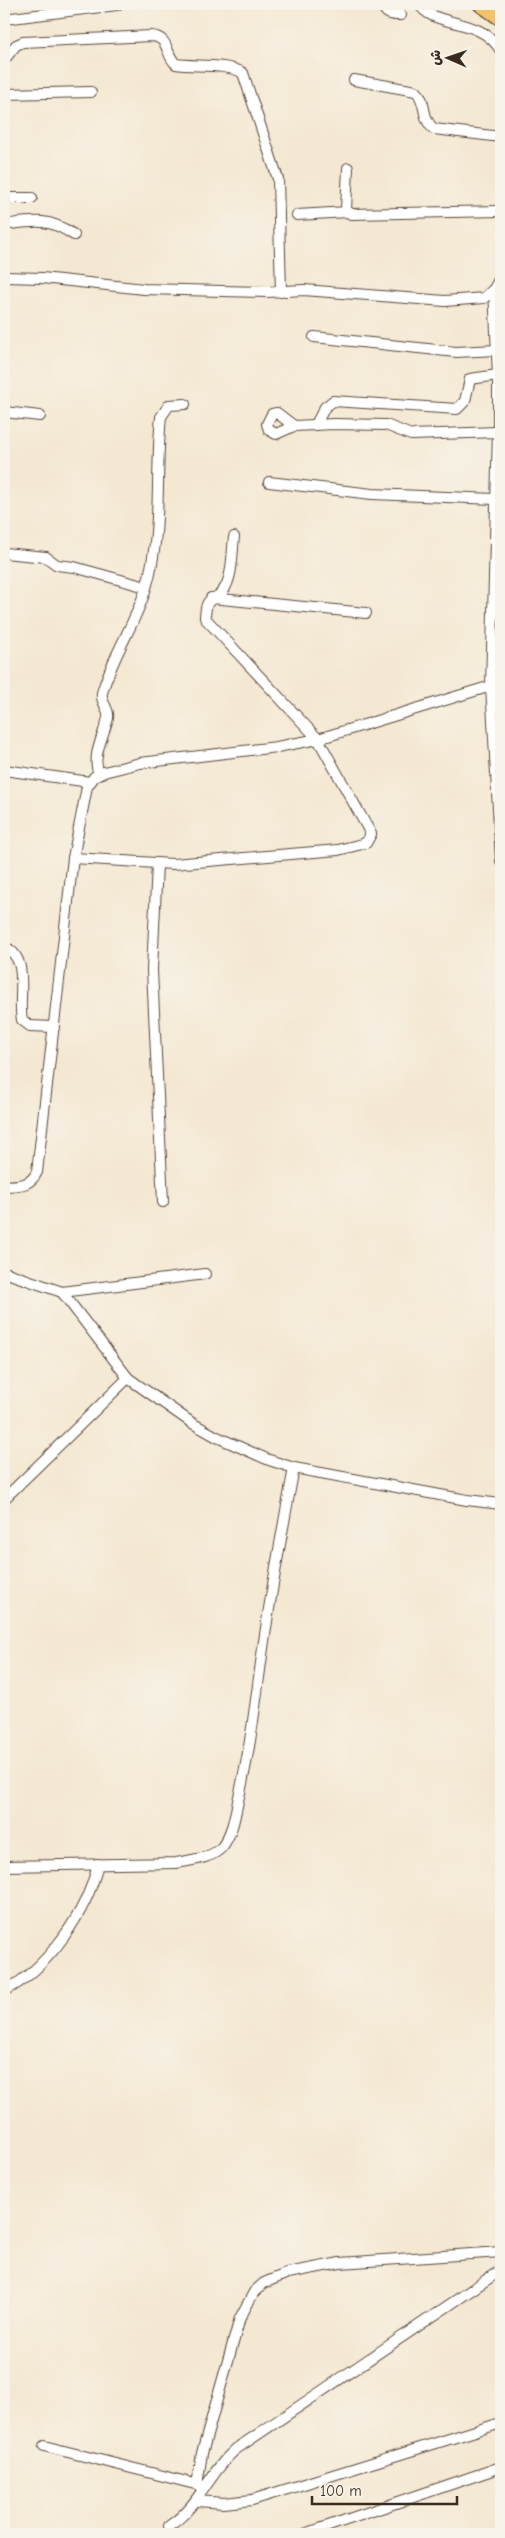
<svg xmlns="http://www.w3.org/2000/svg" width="505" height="2538" viewBox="0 0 505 2538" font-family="'Comic Neue','Playpen Sans Arabic',sans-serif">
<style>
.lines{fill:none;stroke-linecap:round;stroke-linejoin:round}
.minor-casing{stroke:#574639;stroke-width:12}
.primary-casing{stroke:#574639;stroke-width:18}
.minor{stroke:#fff;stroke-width:10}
.primary{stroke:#f3c26a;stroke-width:15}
</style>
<rect width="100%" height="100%" fill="#f7f3e8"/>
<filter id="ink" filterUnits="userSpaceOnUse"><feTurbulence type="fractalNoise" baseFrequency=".02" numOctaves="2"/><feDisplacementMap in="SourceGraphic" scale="10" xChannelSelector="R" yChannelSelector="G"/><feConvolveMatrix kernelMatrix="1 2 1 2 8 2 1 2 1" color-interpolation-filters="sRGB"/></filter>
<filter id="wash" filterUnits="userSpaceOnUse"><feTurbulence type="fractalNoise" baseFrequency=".0096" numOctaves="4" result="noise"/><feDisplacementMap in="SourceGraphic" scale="20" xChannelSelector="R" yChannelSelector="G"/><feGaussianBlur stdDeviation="1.12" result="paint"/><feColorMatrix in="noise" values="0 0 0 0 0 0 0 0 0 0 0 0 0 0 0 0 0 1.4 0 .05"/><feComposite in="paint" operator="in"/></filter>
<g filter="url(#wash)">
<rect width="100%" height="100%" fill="#f4e8d2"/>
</g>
<g filter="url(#ink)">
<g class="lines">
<g class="minor-casing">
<g id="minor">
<path d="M383 4C384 15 392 15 401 15"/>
<path d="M419 4C434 29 480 15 501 51"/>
<path d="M4 19 117 5"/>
<path d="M4 60 16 45 23 42 151 36C170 37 165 55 176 64 193 67 228 63 243 73L278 179 281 292"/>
<path d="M354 80 416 91C427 101 421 119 434 129L501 137"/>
<path d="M4 94 91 92"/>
<path d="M348 168 346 210 351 214 501 211"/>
<path d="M4 198H32"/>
<path d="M297 215 348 212"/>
<path d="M4 225C33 221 48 217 74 235"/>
<path d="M4 277 42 278 144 289 267 292 304 290 445 301 484 298 494 289 499 280 501 263"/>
<path d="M494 289 498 375V432L491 686 501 861"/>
<path d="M314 337 456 352 497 350"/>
<path d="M4 412 40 416"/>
<path d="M316 424 325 407 333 401 457 409 465 401 470 379 498 375"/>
<path d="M294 426 277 413 272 414 267 424 269 430 276 434 294 426 334 424 386 425 411 435 498 432"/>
<path d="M269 482 372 494 495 499"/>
<path d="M4 553 46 557 57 565 74 567 146 587"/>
<path d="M211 598 366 613"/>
<path d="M4 770 90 782"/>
<path d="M99 773C91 757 104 735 108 718 110 708 100 703 102 693 112 656 135 625 146 588 163 532 155 473 161 417L169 405 185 404"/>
<path d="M73 858 173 864 338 850 366 843 371 834 318 739 205 618C206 593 213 604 223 591 233 578 232 552 234 537"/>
<path d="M157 864 152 970 163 1202"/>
<path d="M4 947C31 957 17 998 22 1020L30 1026 54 1027"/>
<path d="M4 1186C17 1185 30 1187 37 1172L73 858 87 787 94 777 104 772 140 763 277 747 318 739 491 686 501 678"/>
<path d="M4 1272 62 1292 205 1274"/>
<path d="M62 1292 128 1378 192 1423 217 1437 269 1460 294 1468 467 1500 501 1504"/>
<path d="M4 1499 128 1378"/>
<path d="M4 1866 176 1863C191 1860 211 1859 222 1847 232 1834 235 1816 238 1801 252 1744 257 1686 266 1628 274 1575 284 1521 294 1468"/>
<path d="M4 1991C48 1969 87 1912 98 1864"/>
<path d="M44 2446 203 2486"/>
<path d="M197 2485 202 2453 240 2318 254 2292 264 2283 288 2273 340 2263 501 2252"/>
<path d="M197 2501 224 2503 252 2500 501 2423"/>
<path d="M169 2526C199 2507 209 2472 236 2449L501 2270"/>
<path d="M305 2534 501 2467"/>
</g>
</g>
<g class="primary-casing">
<path id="primary" d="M481 4 501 18"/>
</g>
<use href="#minor" class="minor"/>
<use href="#primary" class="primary"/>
</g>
</g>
<rect width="505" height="2538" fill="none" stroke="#f7f3e8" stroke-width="20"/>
<g transform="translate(448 58) rotate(272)" stroke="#f7f3e8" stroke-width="4" paint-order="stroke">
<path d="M0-4L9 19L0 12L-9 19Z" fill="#3b2a1e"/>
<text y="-8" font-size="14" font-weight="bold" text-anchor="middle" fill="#3b2a1e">ش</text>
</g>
<path d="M312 2496v8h145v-8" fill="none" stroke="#3b2a1e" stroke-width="2.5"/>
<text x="320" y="2496" font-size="15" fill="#3b2a1e" stroke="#f7f3e8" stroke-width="4" paint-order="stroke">100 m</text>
</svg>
